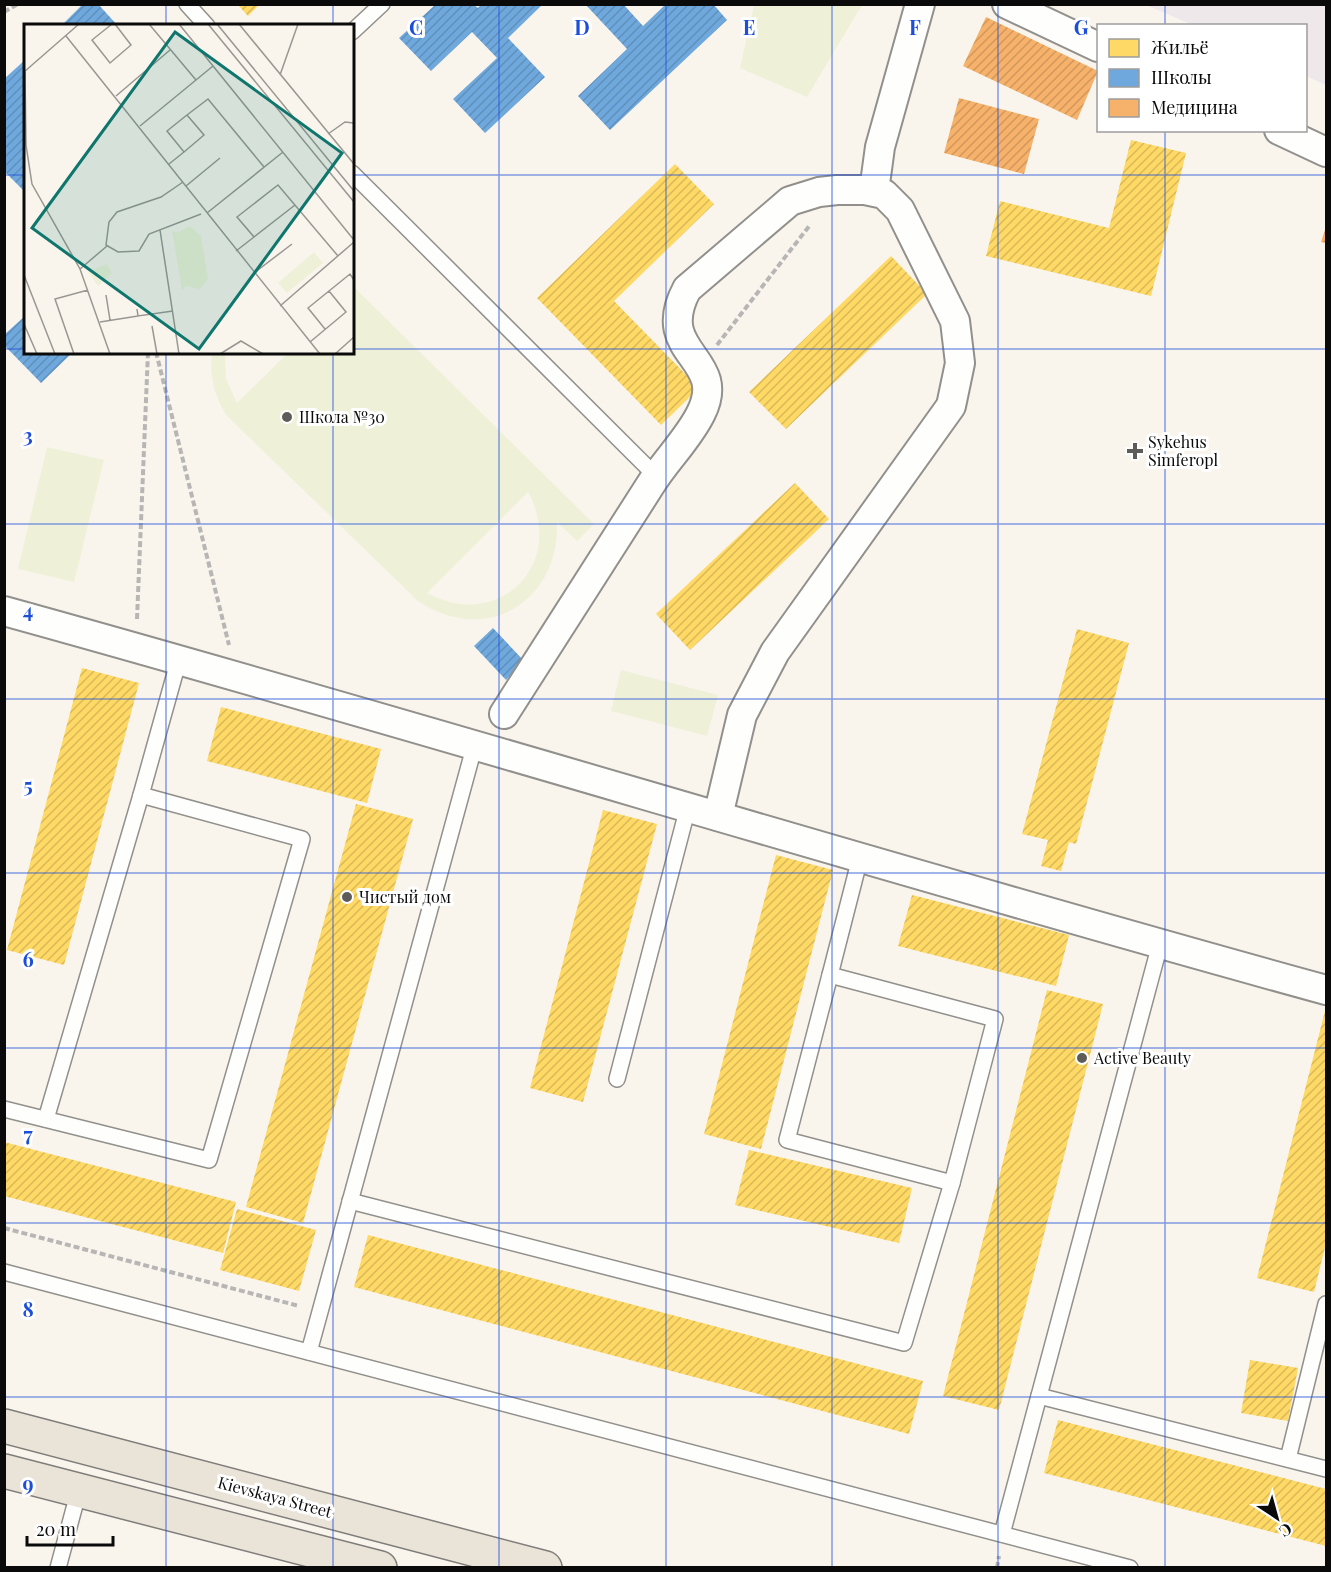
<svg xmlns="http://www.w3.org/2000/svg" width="1331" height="1572" viewBox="0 0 1331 1572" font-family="'Playfair Display',serif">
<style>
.industrial{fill:#efe8eb}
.pitch{fill:#eef1d8;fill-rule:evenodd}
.homes{fill:url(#homes-hatch)}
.schools{fill:url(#schools-hatch)}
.health{fill:url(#health-hatch)}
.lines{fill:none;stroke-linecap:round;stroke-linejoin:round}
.service-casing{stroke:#92908c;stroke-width:18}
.minor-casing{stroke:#92908c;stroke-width:32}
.primary-casing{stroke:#7f7d7a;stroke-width:36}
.path{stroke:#b7b6b5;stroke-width:4;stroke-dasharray:6 3;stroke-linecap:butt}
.service{stroke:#fefefc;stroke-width:15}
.minor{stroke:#fefefc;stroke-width:28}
.primary{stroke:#eae3d8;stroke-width:33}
.grid{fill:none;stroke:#1d4ed8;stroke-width:1.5;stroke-opacity:0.55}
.poi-dot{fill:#5e5c59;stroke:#fff;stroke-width:2}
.labels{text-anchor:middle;stroke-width:6;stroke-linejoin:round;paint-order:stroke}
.poi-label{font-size:16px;fill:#0a0a0a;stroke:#fff;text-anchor:start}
.street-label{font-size:16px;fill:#0a0a0a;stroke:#fff}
.inset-road{fill:none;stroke:#999792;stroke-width:1.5}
.view{fill:#0f766e;fill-opacity:0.15;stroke:#0f766e;stroke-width:3}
.inset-edge{fill:none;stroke:#0a0a0a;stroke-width:3}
.grid-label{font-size:20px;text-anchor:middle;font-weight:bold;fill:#1d4ed8;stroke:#fff;stroke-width:6;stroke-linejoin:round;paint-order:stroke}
</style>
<defs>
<pattern id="homes-hatch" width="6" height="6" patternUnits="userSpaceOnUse" patternTransform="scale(1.5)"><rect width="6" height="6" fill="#ffd966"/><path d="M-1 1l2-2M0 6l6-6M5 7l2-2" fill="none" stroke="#d9b957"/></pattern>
<pattern id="schools-hatch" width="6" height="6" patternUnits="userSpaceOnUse" patternTransform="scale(1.5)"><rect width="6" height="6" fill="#6fa8dc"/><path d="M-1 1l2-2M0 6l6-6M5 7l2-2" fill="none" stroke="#5f8fbb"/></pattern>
<pattern id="health-hatch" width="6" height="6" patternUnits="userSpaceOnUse" patternTransform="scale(1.5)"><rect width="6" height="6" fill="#f6b26b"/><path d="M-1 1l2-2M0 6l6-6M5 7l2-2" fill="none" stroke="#d2985b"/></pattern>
</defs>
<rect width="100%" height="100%" fill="#f9f5ed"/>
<path class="industrial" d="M1146 5H1326V85L1306 76V26L1193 25Z"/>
<g class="pitch">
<path d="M754 5V4L862 5 807 97 740 68Z"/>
<path d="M353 286 594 524 577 541 557 522C560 601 486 647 418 601L226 415C214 395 209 375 212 353H225L226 379 237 403 288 353 352 352ZM528 492C567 564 499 632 427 593Z"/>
<path d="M47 447 104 460 74 582 18 569Z"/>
<path d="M621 670 718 695 707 736 611 711Z"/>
</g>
<g class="homes">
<path d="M237 4H260L248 16Z"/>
<path d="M1131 140 1186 153 1151 296 986 256 1000 201 1109 228Z"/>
<path d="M675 164 714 204 614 301 699 388 661 425 537 298Z"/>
<path d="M891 256 927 294 786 429 749 392Z"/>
<path d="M795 483 829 519 690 650 656 614Z"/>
<path d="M1077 629 1129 643 1076 844 1069 842 1061 871 1041 866 1048 840 1022 834Z"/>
<path d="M82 668 139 683 64 965 7 950Z"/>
<path d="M221 707 381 749 367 803 207 761Z"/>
<path d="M356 804 413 819 303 1223 246 1207Z"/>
<path d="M603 810 657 824 583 1102 530 1088Z"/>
<path d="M776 855 833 870 761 1149 704 1134Z"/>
<path d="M912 895 1069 935 1056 986 898 946Z"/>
<path d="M1047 990 1103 1004 999 1410 943 1396Z"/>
<path d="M1326 1007V1243L1314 1292 1257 1278Z"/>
<path d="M4 1142 236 1202 223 1253 4 1196Z"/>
<path d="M749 1150 912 1188 899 1243 735 1205Z"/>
<path d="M237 1209 316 1230 299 1291 220 1270Z"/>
<path d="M368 1235 923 1381 909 1434 354 1287Z"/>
<path d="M1250 1360 1298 1368 1288 1421 1241 1413Z"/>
<path d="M1058 1420 1326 1489V1546L1044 1473Z"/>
</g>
<g class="schools">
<path d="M83 4H98L118 26H61Z"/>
<path d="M482 4H543L508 38 545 77 485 133 453 99 497 58 472 32 431 71 399 38 435 5H474L478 8Z"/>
<path d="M585 4H623L643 26 666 4H713L727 20 610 130 578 96 627 49Z"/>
<path d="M26 59V193L4 171V79Z"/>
<path d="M26 315V352H73L41 383 4 345V335Z"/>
<path d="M493 628 525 662 506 680 474 646Z"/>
</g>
<g class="health">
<path d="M986 17 1098 71 1077 120 963 66Z"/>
<path d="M959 98 1039 119 1024 174 944 153Z"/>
<path d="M1326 227V243L1321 242Z"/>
</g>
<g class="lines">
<g class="service-casing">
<g id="service">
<path d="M187 4 207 26"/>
<path d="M352 32 382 4"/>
<path d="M352 173 656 476"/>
<path d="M830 975 995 1019 952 1183 787 1140Z"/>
<path d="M830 975 860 858"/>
<path d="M617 1079 688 807"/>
<path d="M4 1109 209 1160 302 839 141 795 179 659"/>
<path d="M46 1119 141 795"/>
<path d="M350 1201 904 1343 952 1183"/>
<path d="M4 1272 1130 1568"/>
<path d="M309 1352 475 744"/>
<path d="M1039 1396 1326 1469"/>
<path d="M1288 1459 1326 1304"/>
<path d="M1002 1534 1160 944"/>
<path d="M58 1568 79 1490"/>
</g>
</g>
<g class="minor-casing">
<g id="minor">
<path d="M1007 4 1098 47"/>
<path d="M1279 130 1326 152"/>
<path d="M874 191 880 147 920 4"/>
<path d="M4 611C446 733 884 869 1326 990"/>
<path d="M504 714C553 637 602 560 651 484 666 460 689 438 701 413 729 357 652 354 687 289L790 201 819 192 837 190H865L884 194 900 210 955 321 960 363 951 406 775 652 742 715 718 816"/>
</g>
</g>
<g class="primary-casing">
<g id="primary">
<path d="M4 1426 545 1568"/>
<path d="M4 1471 380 1568"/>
</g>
</g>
<g class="path">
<path d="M4 12 18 4"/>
<path d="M717 345 810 225"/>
<path d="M156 352 229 645"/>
<path d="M137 619 148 352"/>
<path d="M4 1228 299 1306"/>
<path d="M997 1568 999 1556"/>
</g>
<use href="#service" class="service"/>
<use href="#minor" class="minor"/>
<use href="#primary" class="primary"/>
</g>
<path class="grid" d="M166 4V26M333 4V26M499 4V1568M666 4V1568M832 4V1568M998 4V1568M1165 4V26M1165 130V1568M4 175H26M352 175H1326M4 349H26M352 349H1326M166 352V1568M333 352V1568M4 524H1326M4 699H1326M4 873H1326M4 1048H1326M4 1223H1326M4 1397H1326"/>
<g class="poi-dot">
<circle cx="287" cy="417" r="6"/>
<path d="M1132 442h6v6h6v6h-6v6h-6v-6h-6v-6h6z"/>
<circle cx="347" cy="897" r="6"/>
<circle cx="1082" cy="1058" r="6"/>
</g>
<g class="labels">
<g class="poi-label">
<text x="299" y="423">Школа №30</text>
<text x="1148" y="448">Sykehus<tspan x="1148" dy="18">Simferopl</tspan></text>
<text x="359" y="903">Чистый дом</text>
<text x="1094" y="1064">Active Beauty</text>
</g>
<g class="street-label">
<text transform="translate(275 1497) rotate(15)" y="6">Kievskaya Street</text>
</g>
</g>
<g transform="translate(24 24)">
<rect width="330" height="330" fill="#f9f5ed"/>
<path d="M166 202 177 212 184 255 176 265 162 262 158 266 148 206 153 209ZM290 228 299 239 263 269 254 259ZM83 240 88 249 74 262 64 248Z" fill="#eef1d8"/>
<path class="inset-road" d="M88 0 68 16 86 39 107 21 91 0M125 0 172 56M155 0 330 216M184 0 330 178M193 0 330 167M215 0 330 140M42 12 296 330M0 48 55 0M1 48 2 121 8 160 56 245 86 330M256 51 274 0M92 72 146 26M163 91 184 75 240 143M163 91 180 111 160 128 143 107ZM116 102 189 42M304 110 321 98 330 99M145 140 160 128M159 158 137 173 93 188 85 198 82 221 94 228 115 227 125 210 177 190M162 162 196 134M183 189 259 128M136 206 155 330M230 213 271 181M212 227 230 213 213 193 254 161 314 232M56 245 83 222M230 249 268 220M0 251 31 330M82 271 86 296M256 282 330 218M113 285 114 292 149 287M76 298 114 292M0 300 13 330M128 302 133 330M301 305 284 284 305 267M286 318 322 288 305 267 326 250 330 256M50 330 31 275 64 266M196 330 217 317 239 330M311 330 330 313"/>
<path class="view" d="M151 8 318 129 175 325 8 204Z"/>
<rect width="330" height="330" class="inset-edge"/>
</g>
<g class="grid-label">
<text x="416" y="35">C</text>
<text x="582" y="35">D</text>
<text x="749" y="35">E</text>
<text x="915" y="35">F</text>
<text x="1081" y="35">G</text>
<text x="28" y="443">3</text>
<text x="28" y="618">4</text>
<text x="28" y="793">5</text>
<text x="28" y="967">6</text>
<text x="28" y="1142">7</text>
<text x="28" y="1317">8</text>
<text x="28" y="1491">9</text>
</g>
<rect width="1331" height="1572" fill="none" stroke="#0a0a0a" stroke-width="12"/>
<rect x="1097" y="24" width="210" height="108" fill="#ffffff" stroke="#9d9d9d" stroke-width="1.5"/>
<rect x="1109" y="39" width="30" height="18" fill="#ffd966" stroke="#9d9d9d" stroke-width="1.5"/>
<text x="1151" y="54" font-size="18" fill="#0a0a0a">Жильё</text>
<rect x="1109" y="69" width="30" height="18" fill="#6fa8dc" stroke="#9d9d9d" stroke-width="1.5"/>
<text x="1151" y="84" font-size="18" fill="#0a0a0a">Школы</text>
<rect x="1109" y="99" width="30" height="18" fill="#f6b26b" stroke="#9d9d9d" stroke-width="1.5"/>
<text x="1151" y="114" font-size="18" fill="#0a0a0a">Медицина</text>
<g transform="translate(1277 1518) rotate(144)" stroke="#ffffff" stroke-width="4.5" paint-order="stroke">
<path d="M0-4.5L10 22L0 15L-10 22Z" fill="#0a0a0a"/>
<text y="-9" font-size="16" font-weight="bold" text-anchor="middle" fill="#0a0a0a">С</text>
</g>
<path d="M27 1536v9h86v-9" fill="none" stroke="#0a0a0a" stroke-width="3"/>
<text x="36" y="1536" font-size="18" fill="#0a0a0a" stroke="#ffffff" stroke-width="4.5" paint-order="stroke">20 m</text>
</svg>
